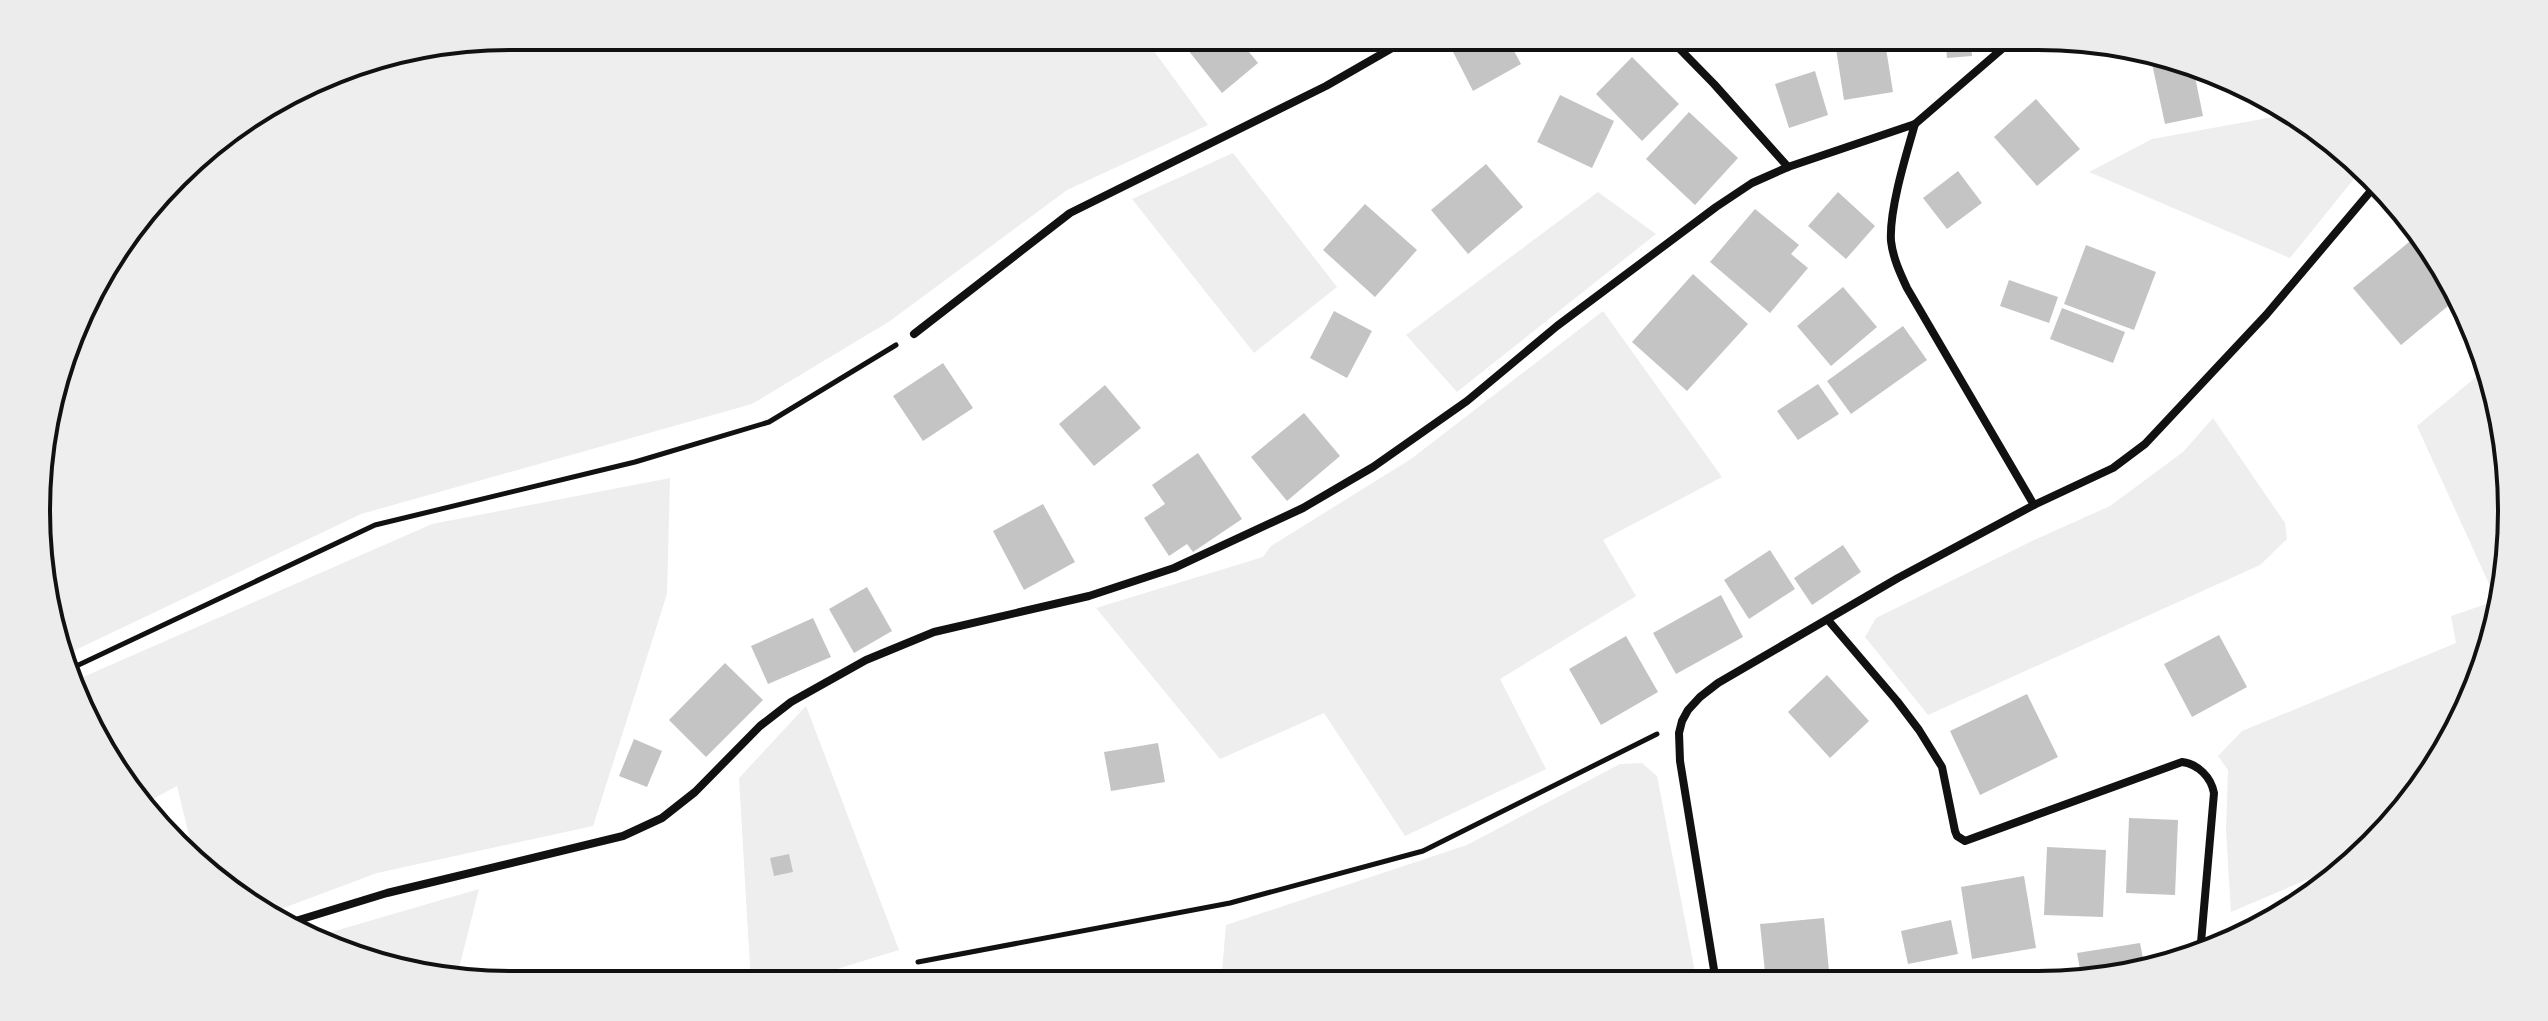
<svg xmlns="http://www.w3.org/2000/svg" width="2548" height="1021" viewBox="0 0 2548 1021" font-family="'Titillium Web',sans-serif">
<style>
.green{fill:#eee}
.building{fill:#c4c4c4}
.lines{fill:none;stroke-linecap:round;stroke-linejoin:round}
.path{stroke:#111;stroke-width:5}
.minor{stroke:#111;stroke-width:8}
.rim{fill:none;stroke:#111;stroke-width:4}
</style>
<rect width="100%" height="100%" fill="#fff"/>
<g class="green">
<path d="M511 36H1143L1208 125 1067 190 890 321 752 404 361 514 65 655 45 603 40 448 99 274 198 153 358 61Z"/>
<path d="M2284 115 2350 153 2362 169 2290 258 2089 172 2152 139Z"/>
<path d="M1233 153 1337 287 1254 353 1132 199Z"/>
<path d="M1598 192 1656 234 1457 392 1406 335Z"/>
<path d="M1603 311 1722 477 1603 540 1636 596 1500 679 1546 769 1405 836 1324 713 1220 759 1096 608 1263 557 1271 546 1411 459Z"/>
<path d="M2482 372 2511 479 2495 597 2417 426Z"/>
<path d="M2213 418 2285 523 2287 539 2260 565 1928 715 1865 637 1876 618 2032 541 2110 506 2183 452Z"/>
<path d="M670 478 667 594 593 826 377 873 270 913 221 887 194 856 177 786 147 802 100 748 74 681 432 524Z"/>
<path d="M2495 601 2487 663 2432 775 2360 857 2231 912 2226 831 2228 770 2218 756 2242 731 2456 643 2451 616Z"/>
<path d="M806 706 899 950 788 984H751L739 778Z"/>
<path d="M1642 763 1657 776 1697 982 1221 983 1226 925 1467 845 1620 764Z"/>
<path d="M479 889 457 976 358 960 320 939 321 935Z"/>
</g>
<g class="building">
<path d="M1177 36H1236L1258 63 1222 93Z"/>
<path d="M1450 36H1506L1521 64 1473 91 1446 38Z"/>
<path d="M1834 36H1884L1893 92 1844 100Z"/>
<path d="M1945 36H1970L1972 56 1947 58Z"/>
<path d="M2161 56 2192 62 2203 116 2165 124 2151 59Z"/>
<path d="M1632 57 1679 104 1642 141 1596 94Z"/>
<path d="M1815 71 1828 115 1789 128 1775 84Z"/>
<path d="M1560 95 1614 121 1592 168 1537 142Z"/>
<path d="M2036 99 2080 149 2037 186 1994 137Z"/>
<path d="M1689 112 1738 158 1695 205 1646 159Z"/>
<path d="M1486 164 1523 207 1468 254 1431 210Z"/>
<path d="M1958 171 1982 203 1947 229 1923 198Z"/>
<path d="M1838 192 1875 226 1846 259 1808 226Z"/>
<path d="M1365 204 1417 250 1375 297 1323 250Z"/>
<path d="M1755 209 1799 245 1791 254 1808 268 1770 313 1710 262Z"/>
<path d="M2414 238 2460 296 2401 345 2353 288Z"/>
<path d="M2086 245 2156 272 2134 330 2064 304Z"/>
<path d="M1693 274 1748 324 1687 391 1632 342Z"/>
<path d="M2009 280 2058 297 2049 323 2000 306Z"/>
<path d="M1843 287 1877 327 1831 366 1797 326Z"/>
<path d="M2062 308 2125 332 2113 363 2050 339Z"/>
<path d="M1334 311 1372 331 1347 378 1310 358Z"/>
<path d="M1903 326 1927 360 1851 414 1827 381Z"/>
<path d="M943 363 973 408 923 441 893 396Z"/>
<path d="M1818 384 1839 414 1798 440 1777 411Z"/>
<path d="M1105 385 1141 428 1094 466 1059 424Z"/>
<path d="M1304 413 1340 456 1287 501 1251 457Z"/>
<path d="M1198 453 1242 519 1193 552 1187 544 1169 556 1144 518 1165 504 1152 485Z"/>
<path d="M1043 504 1075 562 1024 590 993 531Z"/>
<path d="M1843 545 1861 572 1812 605 1794 578Z"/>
<path d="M1770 550 1795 589 1749 619 1724 580Z"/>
<path d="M867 587 892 631 854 653 829 609Z"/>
<path d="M1721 595 1743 637 1676 674 1653 633Z"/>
<path d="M813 618 831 657 768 684 751 646Z"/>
<path d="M2219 635 2247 687 2192 717 2164 664Z"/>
<path d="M1626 636 1658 692 1601 725 1569 669Z"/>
<path d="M725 663 763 700 706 757 669 720Z"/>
<path d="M1827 675 1869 721 1830 758 1788 712Z"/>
<path d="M2027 694 2058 757 1980 795 1950 731Z"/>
<path d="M634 739 662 751 647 787 619 776Z"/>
<path d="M1158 743 1165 782 1111 791 1104 752Z"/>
<path d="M2129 818 2178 820 2175 895 2126 893Z"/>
<path d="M2047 847 2106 850 2103 917 2044 915Z"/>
<path d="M789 854 793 872 774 876 770 858Z"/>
<path d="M2024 876 2036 948 1972 959 1961 887Z"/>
<path d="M1824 918 1830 982H1766L1760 924Z"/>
<path d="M1951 920 1958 954 1908 964 1901 931Z"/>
<path d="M2140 943 2145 969 2100 981H2082L2077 953Z"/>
</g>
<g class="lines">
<g class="path">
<path d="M70 669 375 525 635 462 769 422 896 345"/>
<path d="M918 962 1230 903 1423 851 1657 734"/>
</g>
<g class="minor">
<path d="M1304 36 1405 40"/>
<path d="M1667 36 1714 84 1788 167"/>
<path d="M1915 124C1906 155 1889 210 1891 241 1893 258 1900 273 1907 288L2034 505"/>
<path d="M914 334 1070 213 1326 86 1413 36"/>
<path d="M1828 620 1897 701 1919 730 1942 767 1955 831 1957 836 1965 841 2182 762C2198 764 2211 777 2214 793L2200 954"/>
<path d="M289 923 387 893 623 836 662 818 695 792 760 726 791 702 866 660 934 632 1089 596 1174 568 1303 508 1373 467 1467 401 1557 326 1716 207 1752 183 1788 167 1915 124 2017 36"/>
<path d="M1716 982 1680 761 1679 733 1682 721 1688 710 1700 697 1718 683 1898 578 2034 505 2113 468 2145 444 2266 315 2375 186"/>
</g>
</g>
<path d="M0 0H2548V1021H0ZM510 50H2038A460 460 0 0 1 2498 510V511A460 460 0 0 1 2038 971H510A460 460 0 0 1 50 511V510A460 460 0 0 1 510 50Z" fill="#ececec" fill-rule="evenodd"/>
<path class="rim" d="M510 50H2038A460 460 0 0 1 2498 510V511A460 460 0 0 1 2038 971H510A460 460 0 0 1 50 511V510A460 460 0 0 1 510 50Z"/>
</svg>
